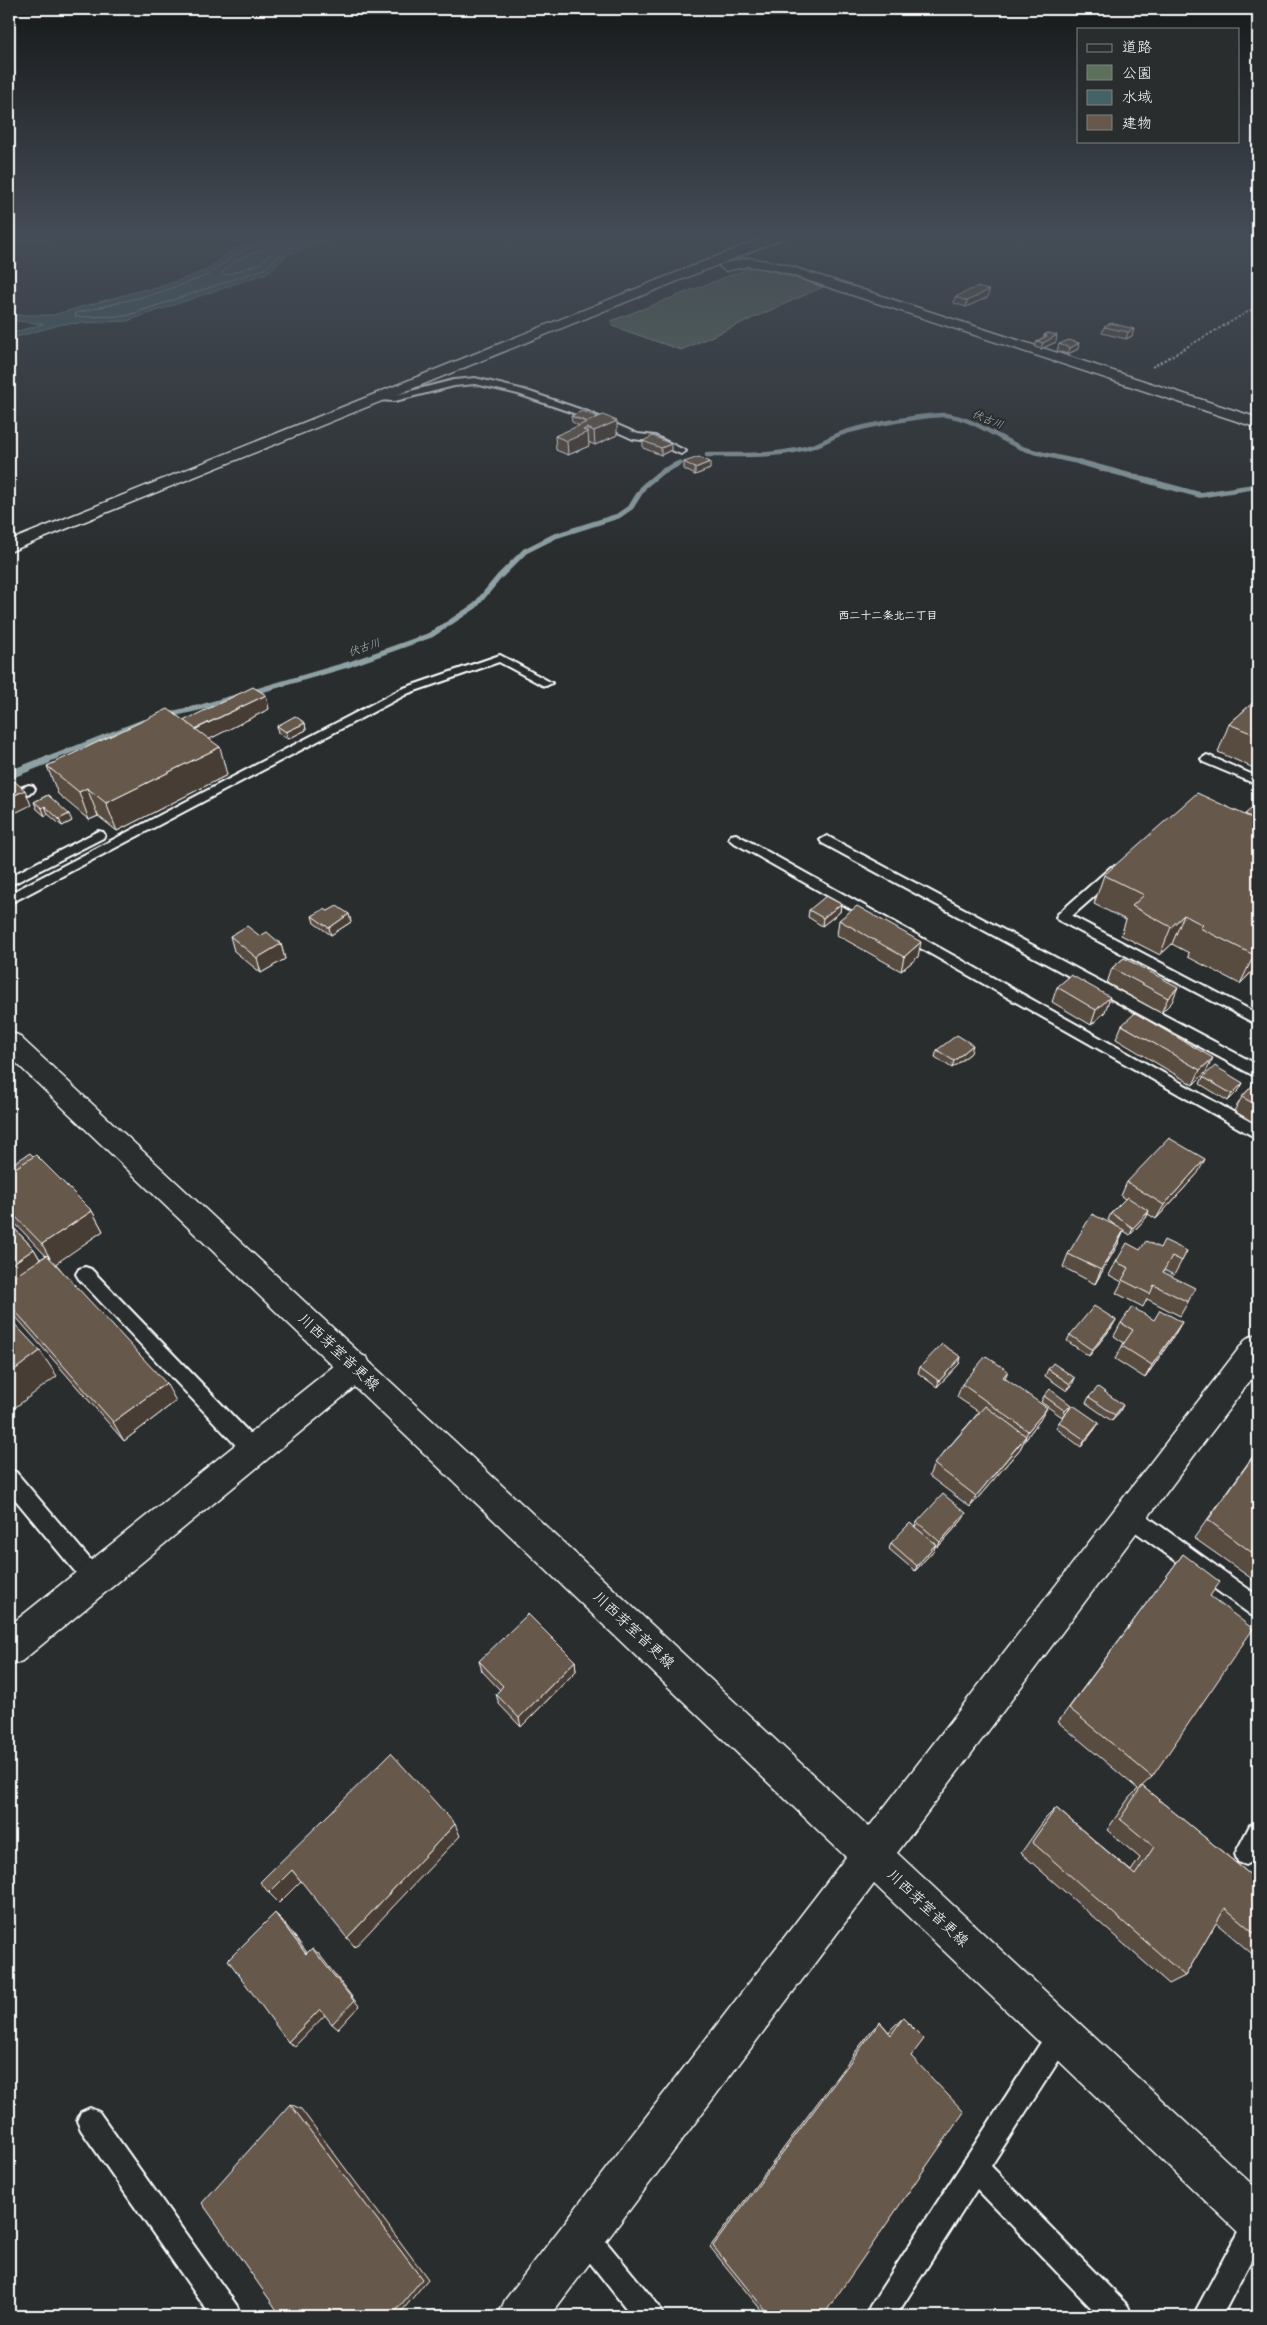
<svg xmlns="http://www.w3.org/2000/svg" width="1267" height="2325" viewBox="0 0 1267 2325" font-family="Pangolin,'Klee One',sans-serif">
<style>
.green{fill:#5c705b;stroke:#aeb8ad}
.water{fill:#456367;stroke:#8fa1a4}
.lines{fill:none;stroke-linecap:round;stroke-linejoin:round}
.shore{stroke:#b5c1c2;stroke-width:1}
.stream-far2{stroke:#8fa1a4;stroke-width:4.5}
.stream-far1{stroke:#8fa1a4;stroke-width:5.5}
.stream{stroke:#8fa1a4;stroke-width:8}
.lane-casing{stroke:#fff;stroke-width:4}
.street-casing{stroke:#fff;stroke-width:3}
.secondary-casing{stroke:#fff;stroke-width:3}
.path{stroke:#fff;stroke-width:2;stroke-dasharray:2.5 2;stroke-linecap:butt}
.lane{fill:#2a2d2e;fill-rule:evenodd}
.street{fill:#2a2d2e;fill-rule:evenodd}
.secondary{fill:#2a2d2e;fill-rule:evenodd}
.wall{fill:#584c41;stroke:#fff}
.shaded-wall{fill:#473e35;stroke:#fff}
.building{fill:#66584c;stroke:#fff}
.labels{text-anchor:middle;stroke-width:4;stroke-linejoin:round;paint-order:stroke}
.far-water-label{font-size:11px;font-style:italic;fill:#abb9bb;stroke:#2a2d2e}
.far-neighbourhood-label{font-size:11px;font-weight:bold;fill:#fff;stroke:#2a2d2e}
.near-street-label{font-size:15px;fill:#fff;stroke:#2a2d2e}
</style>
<rect width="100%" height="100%" fill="#2a2d2e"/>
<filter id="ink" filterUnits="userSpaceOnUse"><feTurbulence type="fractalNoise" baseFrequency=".02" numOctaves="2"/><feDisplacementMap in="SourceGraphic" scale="10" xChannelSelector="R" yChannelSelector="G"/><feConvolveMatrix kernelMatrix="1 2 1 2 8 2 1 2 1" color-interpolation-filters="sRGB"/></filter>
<g filter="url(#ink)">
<path class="green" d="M755 266 823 287 681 350 612 326 611 321Z"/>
<g class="water">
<path d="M9 235H98L9 244Z"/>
<path d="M270 235H343L287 255 267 273 127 321 62 324 9 339V334L43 324 9 320V315H53L142 290 157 288 205 271 232 250Z"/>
</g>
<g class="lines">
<g class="shore">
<path d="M271 235 268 241 234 255 206 276 158 293 76 313 75 317 126 316 264 269 284 251 328 235"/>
<path d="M277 235 272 246 237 260 223 271V274L226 275 261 263 281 245 310 235"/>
</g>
<path class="stream-far2" d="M707 455C744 455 781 457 816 445 824 442 832 437 840 434 858 427 927 414 945 415 975 418 997 439 1025 449 1044 455 1064 459 1084 463"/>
<g class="stream-far1">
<path d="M1079 462 1200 495 1258 486"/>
<path d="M163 716 202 707 350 664 431 635 475 606 499 577 525 551 555 536 618 516 631 507 644 486 661 472 680 463"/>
<path d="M44 761 143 722"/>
</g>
<path class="stream" d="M9 775 47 760"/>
<g class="lane-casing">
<g id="lane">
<path d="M475 378 524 390 588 412 638 434 655 436 686 451 681 454 650 441 633 439 582 416 518 394 475 384 454 386 395 401 377 400 373 397 377 394 395 395 454 380Z"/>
<path d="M500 655 552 683 546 686 542 685 499 662 409 693 9 904V894L401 689Z"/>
<path d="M1207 755 1258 777V785L1203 762 1201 759Z"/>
<path d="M29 785 33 786 35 789 33 792 9 800V792Z"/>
<path d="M98 831 103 832 105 835 103 838 9 886V877Z"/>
<path d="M736 834 1258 1126V1139L731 841 729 838 731 835Z"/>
<path d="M827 836 1258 1065V1078L822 843 820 840Z"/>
<path d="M1116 866 1121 867 1123 870 1121 873 1072 916 1258 1014V1025L1058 920 1056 917 1058 914 1111 867Z"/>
<path d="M85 1267 91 1269 260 1444 263 1450 260 1456 253 1459 246 1456 79 1279 76 1274 79 1269Z"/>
<path d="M9 1469 16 1472 101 1572 104 1579 101 1586 94 1589 87 1586 9 1492Z"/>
<path d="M1130 1507 1137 1509 1258 1596V1618L1251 1615 1123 1523 1120 1516 1123 1509Z"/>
<path d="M1258 1822C1258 1838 1264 1858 1246 1865L1238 1862 1235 1854 1250 1825Z"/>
<path d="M1061 2022 1070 2025 1073 2034 1070 2043 991 2166 1128 2306 1132 2316H1099L977 2189 896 2316H866L870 2306 1052 2025Z"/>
<path d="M90 2108 99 2112 237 2306 241 2316H211L81 2130 77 2121 81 2112Z"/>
<path d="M1258 2207V2247L1222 2316H1193L1249 2211Z"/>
<path d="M585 2223 594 2227 659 2306 663 2316H632L576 2245 572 2236 576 2227Z"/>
</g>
</g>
<g class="street-casing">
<g id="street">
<path d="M770 235H786L784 238 9 552V541Z"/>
<path d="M748 258 783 264 1258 418V428L776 270 748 266 726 271 720 267 721 264Z"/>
<path d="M356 1354 367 1357 371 1367 367 1377 22 1661 9 1666V1626L345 1357Z"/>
</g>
</g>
<g class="secondary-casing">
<path id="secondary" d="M9 1032 18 1035 869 1827 1247 1338 1258 1334V1370L897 1853 1258 2190V2242L1242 2236 874 1884 550 2316H498L505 2300 846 1857 9 1056Z"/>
</g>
<path class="path" d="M1152 367 1258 306"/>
<use href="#lane" class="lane"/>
<use href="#street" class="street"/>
<use href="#secondary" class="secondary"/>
</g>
<g class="wall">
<path d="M989 290 988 297 966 307 954 303 955 297Z"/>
<path d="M1104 327 1134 329 1132 336 1126 339 1102 333Z"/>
<path d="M1048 333 1056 342 1041 349 1035 347 1037 341 1044 337V335Z"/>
<path d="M1059 344 1078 349 1068 354 1057 351Z"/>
<path d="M571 416 617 435 595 445 588 442 589 446 568 455 556 450 555 436 580 426 572 422Z"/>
<path d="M643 441 671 450 661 455 643 448Z"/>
<path d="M684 462 710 469 695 475 684 469Z"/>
<path d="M1258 698V770L1218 752 1229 724Z"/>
<path d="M269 709 209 739 227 775 117 831 98 816 89 820 58 794 47 766Z"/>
<path d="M305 723 306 730 288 739 278 733 277 726Z"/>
<path d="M48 795 72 821 62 826 48 814 45 816 37 809 34 802Z"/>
<path d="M1258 807V966L1240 984 1188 957 1189 953 1172 944 1160 955 1121 935 1126 920 1094 904 1104 875 1244 815Z"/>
<path d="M841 904 840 912 822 926 808 917 809 910Z"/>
<path d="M328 911 349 914 351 922 331 935 314 923 312 916Z"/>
<path d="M839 920 918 957 901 971 837 935Z"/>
<path d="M230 936H260L281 944 285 959 261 973 234 951Z"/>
<path d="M1124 958 1172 1002 1161 1013 1107 983 1112 968Z"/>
<path d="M1057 987 1105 1012 1091 1025 1052 1002Z"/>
<path d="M1122 1025 1206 1072 1193 1085 1116 1039Z"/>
<path d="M937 1050 971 1053 952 1068 935 1057Z"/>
<path d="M1203 1077 1243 1083 1239 1090 1228 1101 1200 1084Z"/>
<path d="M1258 1079V1125L1234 1111 1242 1097Z"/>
<path d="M9 1166 92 1211 103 1231 55 1263 176 1401 124 1441 9 1309V1223L34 1249 40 1259 46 1256 9 1217Z"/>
<path d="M1198 1173 1156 1219 1148 1214 1146 1218 1130 1235 1124 1231 1118 1244 1095 1284 1063 1267 1068 1254 1116 1226 1108 1220 1111 1213 1125 1199 1121 1196 1127 1182Z"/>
<path d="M1160 1248 1187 1251 1174 1275 1164 1270 1163 1272 1188 1302 1180 1316 1147 1299 1143 1307 1116 1293 1122 1282 1109 1275 1116 1262 1140 1250Z"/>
<path d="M1121 1323 1174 1336 1145 1378 1115 1359 1124 1343 1114 1336Z"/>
<path d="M1112 1327 1089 1356 1067 1341 1070 1335Z"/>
<path d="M961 1357 959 1364 937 1387 918 1373 920 1367Z"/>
<path d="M1048 1369 1072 1385 1067 1391 1045 1376Z"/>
<path d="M1008 1371 1005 1378 1040 1420 1024 1441 1020 1449 970 1507 929 1476 934 1464 979 1412 957 1397 962 1384Z"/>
<path d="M1044 1396 1071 1405 1068 1411 1062 1417 1041 1402Z"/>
<path d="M1089 1397 1120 1411 1112 1421 1086 1403Z"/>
<path d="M1059 1422 1095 1429 1081 1447 1056 1428Z"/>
<path d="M1258 1449V1578L1255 1581 1194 1538Z"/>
<path d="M963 1519 938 1547 935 1545 934 1550 915 1571 889 1549 891 1543 915 1527 917 1522Z"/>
<path d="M1183 1554 1210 1596 1152 1777 1142 1786 1258 1881V1959L1216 1923 1185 1976 1169 1984 1021 1853 1045 1819 1056 1808 1131 1871 1140 1858 1107 1830 1129 1798 1138 1789 1058 1722Z"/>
<path d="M479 1661H575L576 1671 521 1727 499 1704 496 1694 500 1690 482 1671Z"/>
<path d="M903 2018 911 2056 823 2316H766L710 2247 871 2031 880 2022 889 2032 893 2027Z"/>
</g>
<g class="shaded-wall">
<path d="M989 290 988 297 966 307 967 301Z"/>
<path d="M1134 329 1132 336 1126 339 1128 332Z"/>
<path d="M1057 335 1056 342 1041 349 1043 343Z"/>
<path d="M1079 343 1078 349 1068 354 1070 348Z"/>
<path d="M617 421V435L595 445 594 431Z"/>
<path d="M587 428V433L588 432 589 446 568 455 567 441 583 430Z"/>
<path d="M671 444V450L661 455V448Z"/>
<path d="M710 462V469L695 475V468Z"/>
<path d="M266 695 269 709 194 747 190 732Z"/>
<path d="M305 723 306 730 288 739 286 732Z"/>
<path d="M220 747 227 775 117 831 106 803Z"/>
<path d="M87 788 98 816 89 820 79 792Z"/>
<path d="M25 790 31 805 9 816V798Z"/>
<path d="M45 806 48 814 45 816 42 808Z"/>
<path d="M69 814 72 821 62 826 59 819Z"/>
<path d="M841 904 840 912 822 926 823 918Z"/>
<path d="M349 914 351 922 331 935 329 928Z"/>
<path d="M1184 915 1172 944 1160 955 1171 927Z"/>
<path d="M921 942 918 957 901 971 904 957Z"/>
<path d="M281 944 285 959 261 973 257 958Z"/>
<path d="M1258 951V965L1240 984 1254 955Z"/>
<path d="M1178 987 1172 1002 1161 1013 1168 998Z"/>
<path d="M1110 997 1105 1012 1091 1025 1096 1010Z"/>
<path d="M973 1045 971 1053 952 1068 954 1061Z"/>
<path d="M1213 1058 1206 1072 1193 1085 1200 1070Z"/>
<path d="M1243 1083 1239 1090 1228 1101 1232 1094Z"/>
<path d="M1205 1159 1198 1173 1156 1219 1164 1205Z"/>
<path d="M92 1211 103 1231 54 1265 42 1244Z"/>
<path d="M1149 1211 1146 1218 1130 1235 1133 1228Z"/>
<path d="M1124 1230 1118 1244 1095 1284 1101 1270Z"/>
<path d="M34 1249 46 1270 9 1295V1266Z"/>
<path d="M1116 1320 1112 1327 1089 1356 1092 1350Z"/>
<path d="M1182 1322 1174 1336 1145 1378 1152 1365Z"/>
<path d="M40 1351 57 1376 9 1412V1374Z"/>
<path d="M961 1357 959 1364 937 1387 939 1381Z"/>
<path d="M1075 1378 1072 1385 1067 1391 1070 1384Z"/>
<path d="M166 1383 176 1401 124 1441 113 1422Z"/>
<path d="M1071 1405 1068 1411 1062 1417 1065 1411Z"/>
<path d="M1123 1405 1120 1411 1112 1421 1115 1415Z"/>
<path d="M1047 1408 1040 1420 1024 1441 1020 1449 970 1507 976 1496 1024 1439 1028 1431Z"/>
<path d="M1099 1423 1095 1429 1081 1447 1085 1440Z"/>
<path d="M966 1513 963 1519 938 1547 940 1542Z"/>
<path d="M936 1544 934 1550 915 1571 917 1566Z"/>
<path d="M575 1661 576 1671 521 1727 519 1718Z"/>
<path d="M455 1824 460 1836 355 1947 347 1938Z"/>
<path d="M292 1870 301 1881 279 1903 269 1893Z"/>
<path d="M275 1913 282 1920 312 1959 306 1954Z"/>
<path d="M312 1948 319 1954 359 2006 338 2029 332 2024Z"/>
<path d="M320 2009 326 2014 295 2046 288 2042Z"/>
<path d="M290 2104 301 2109 428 2279 398 2316H392Z"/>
</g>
<g class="building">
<path d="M977 287 989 290 967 301 955 297Z"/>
<path d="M1111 323 1134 329 1128 332 1104 327Z"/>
<path d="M1048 333 1057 335 1043 343 1037 341 1047 336 1044 335Z"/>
<path d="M1069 340 1079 343 1070 348 1059 344Z"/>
<path d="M582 411 598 417 588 422 571 416Z"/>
<path d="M603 415 617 421 594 431 587 428 583 430 588 432 567 441 555 436Z"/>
<path d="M653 436 671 444 661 448 643 441Z"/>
<path d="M699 457 710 462 695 468 684 462Z"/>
<path d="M253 687 266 695 195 729 183 721Z"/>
<path d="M1258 698V736L1229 724Z"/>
<path d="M168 709 220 747 106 803 87 788 79 792 47 766Z"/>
<path d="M295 716 305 723 286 732 277 726Z"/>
<path d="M14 781 25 790 9 798V784Z"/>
<path d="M1197 793 1258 821V951L1254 955 1200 928 1203 925 1184 915 1171 927 1132 906 1144 895 1104 875Z"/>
<path d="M48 795 69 814 59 819 45 806 42 808 34 802Z"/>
<path d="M1256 805 1258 807V821L1245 814Z"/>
<path d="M826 896 841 904 823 918 809 910Z"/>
<path d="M337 906 349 914 329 928 312 916 324 909 328 911Z"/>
<path d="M857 906 921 942 904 957 839 920Z"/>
<path d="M247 926 260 936 267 932 281 944 257 958 230 936Z"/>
<path d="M1124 958 1178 987 1168 998 1112 968Z"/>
<path d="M1071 975 1110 997 1096 1010 1057 987Z"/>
<path d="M1135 1013 1213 1058 1200 1070 1122 1025Z"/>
<path d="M957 1035 973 1045 954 1061 937 1050Z"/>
<path d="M1215 1066 1243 1083 1232 1094 1203 1077Z"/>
<path d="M1258 1079V1106L1242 1097Z"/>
<path d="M1169 1138 1205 1159 1164 1205 1127 1182Z"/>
<path d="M30 1153 34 1157 9 1172V1166Z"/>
<path d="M36 1155 92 1211 42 1244 9 1210V1172Z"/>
<path d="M1127 1197 1149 1211 1133 1228 1111 1213Z"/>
<path d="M1092 1214 1124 1230 1101 1270 1068 1254Z"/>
<path d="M9 1223 34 1249 9 1266Z"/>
<path d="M1164 1240 1187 1251 1182 1261 1172 1256 1163 1272 1195 1288 1188 1302 1154 1285 1150 1294 1122 1280 1129 1268 1116 1262 1127 1243 1140 1250 1146 1241 1160 1248Z"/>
<path d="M47 1255 166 1383 113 1422 9 1304V1280Z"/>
<path d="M1094 1306 1116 1320 1092 1350 1070 1335Z"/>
<path d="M1132 1307 1154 1320 1160 1310 1182 1322 1152 1365 1122 1346 1133 1330 1121 1323Z"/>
<path d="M9 1318 40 1351 9 1374Z"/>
<path d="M942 1344 961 1357 939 1381 920 1367Z"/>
<path d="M986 1356 1008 1371 1003 1377 1047 1408 1028 1431 962 1384Z"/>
<path d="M1053 1363 1075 1378 1070 1384 1048 1369Z"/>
<path d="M1098 1387 1123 1405 1115 1415 1089 1397Z"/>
<path d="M1050 1389 1071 1405 1065 1411 1044 1396Z"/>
<path d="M1073 1405 1099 1423 1085 1440 1059 1422Z"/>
<path d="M985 1406 1026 1436 976 1496 934 1464Z"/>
<path d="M1258 1450V1557L1208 1520Z"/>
<path d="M943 1494 966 1513 940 1542 917 1522Z"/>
<path d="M910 1523 936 1544 917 1566 891 1543Z"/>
<path d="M1183 1554 1220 1582 1210 1596 1253 1629 1152 1777 1069 1708Z"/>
<path d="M528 1614 575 1661 519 1718 496 1694 503 1686 479 1661Z"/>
<path d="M391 1753 455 1824 347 1938 292 1870 269 1893 260 1882Z"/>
<path d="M1142 1786 1258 1881V1936L1225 1908 1185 1976 1032 1842 1056 1808 1135 1875 1154 1847 1120 1819Z"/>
<path d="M275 1913 306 1954 312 1948 354 2001 332 2024 320 2009 288 2042 228 1960Z"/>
<path d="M903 2018 924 2039 911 2056 964 2112 823 2316H770L713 2246 880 2022 891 2035Z"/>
<path d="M290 2104 422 2279 392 2316H281L202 2203Z"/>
</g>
</g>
<linearGradient id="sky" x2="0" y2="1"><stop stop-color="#171919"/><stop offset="0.42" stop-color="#444c57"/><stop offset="1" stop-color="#444c57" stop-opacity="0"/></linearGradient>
<rect width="1267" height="560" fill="url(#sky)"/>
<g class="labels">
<g class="far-water-label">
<text transform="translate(988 419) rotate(22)" y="4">伏古川</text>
<text transform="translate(364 647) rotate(-19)" y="4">伏古川</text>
</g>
<g class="far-neighbourhood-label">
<text x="888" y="619">西二十二条北二丁目</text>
</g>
<g class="near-street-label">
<text transform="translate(339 1352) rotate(43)" y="5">川西芽室音更線</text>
<text transform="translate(634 1630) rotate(43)" y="5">川西芽室音更線</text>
<text transform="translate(928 1908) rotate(43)" y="5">川西芽室音更線</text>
</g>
</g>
<rect width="1267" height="2325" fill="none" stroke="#2a2d2e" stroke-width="30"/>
<rect x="15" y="15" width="1237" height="2295" fill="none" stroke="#fff" stroke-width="2" filter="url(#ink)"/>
<rect x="1077" y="28" width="162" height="115" fill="#2a2d2e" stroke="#7f8182"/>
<rect x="1087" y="44" width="25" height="8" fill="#2a2d2e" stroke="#7f8182"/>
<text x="1122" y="52" font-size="15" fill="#ffffff">道路</text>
<rect x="1087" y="65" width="25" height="15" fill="#5c705b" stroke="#7f8182"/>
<text x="1122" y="78" font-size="15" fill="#ffffff">公園</text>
<rect x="1087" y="90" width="25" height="15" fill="#456367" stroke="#7f8182"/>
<text x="1122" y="102" font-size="15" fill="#ffffff">水域</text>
<rect x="1087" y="115" width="25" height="15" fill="#66584c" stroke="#7f8182"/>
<text x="1122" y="128" font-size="15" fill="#ffffff">建物</text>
</svg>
